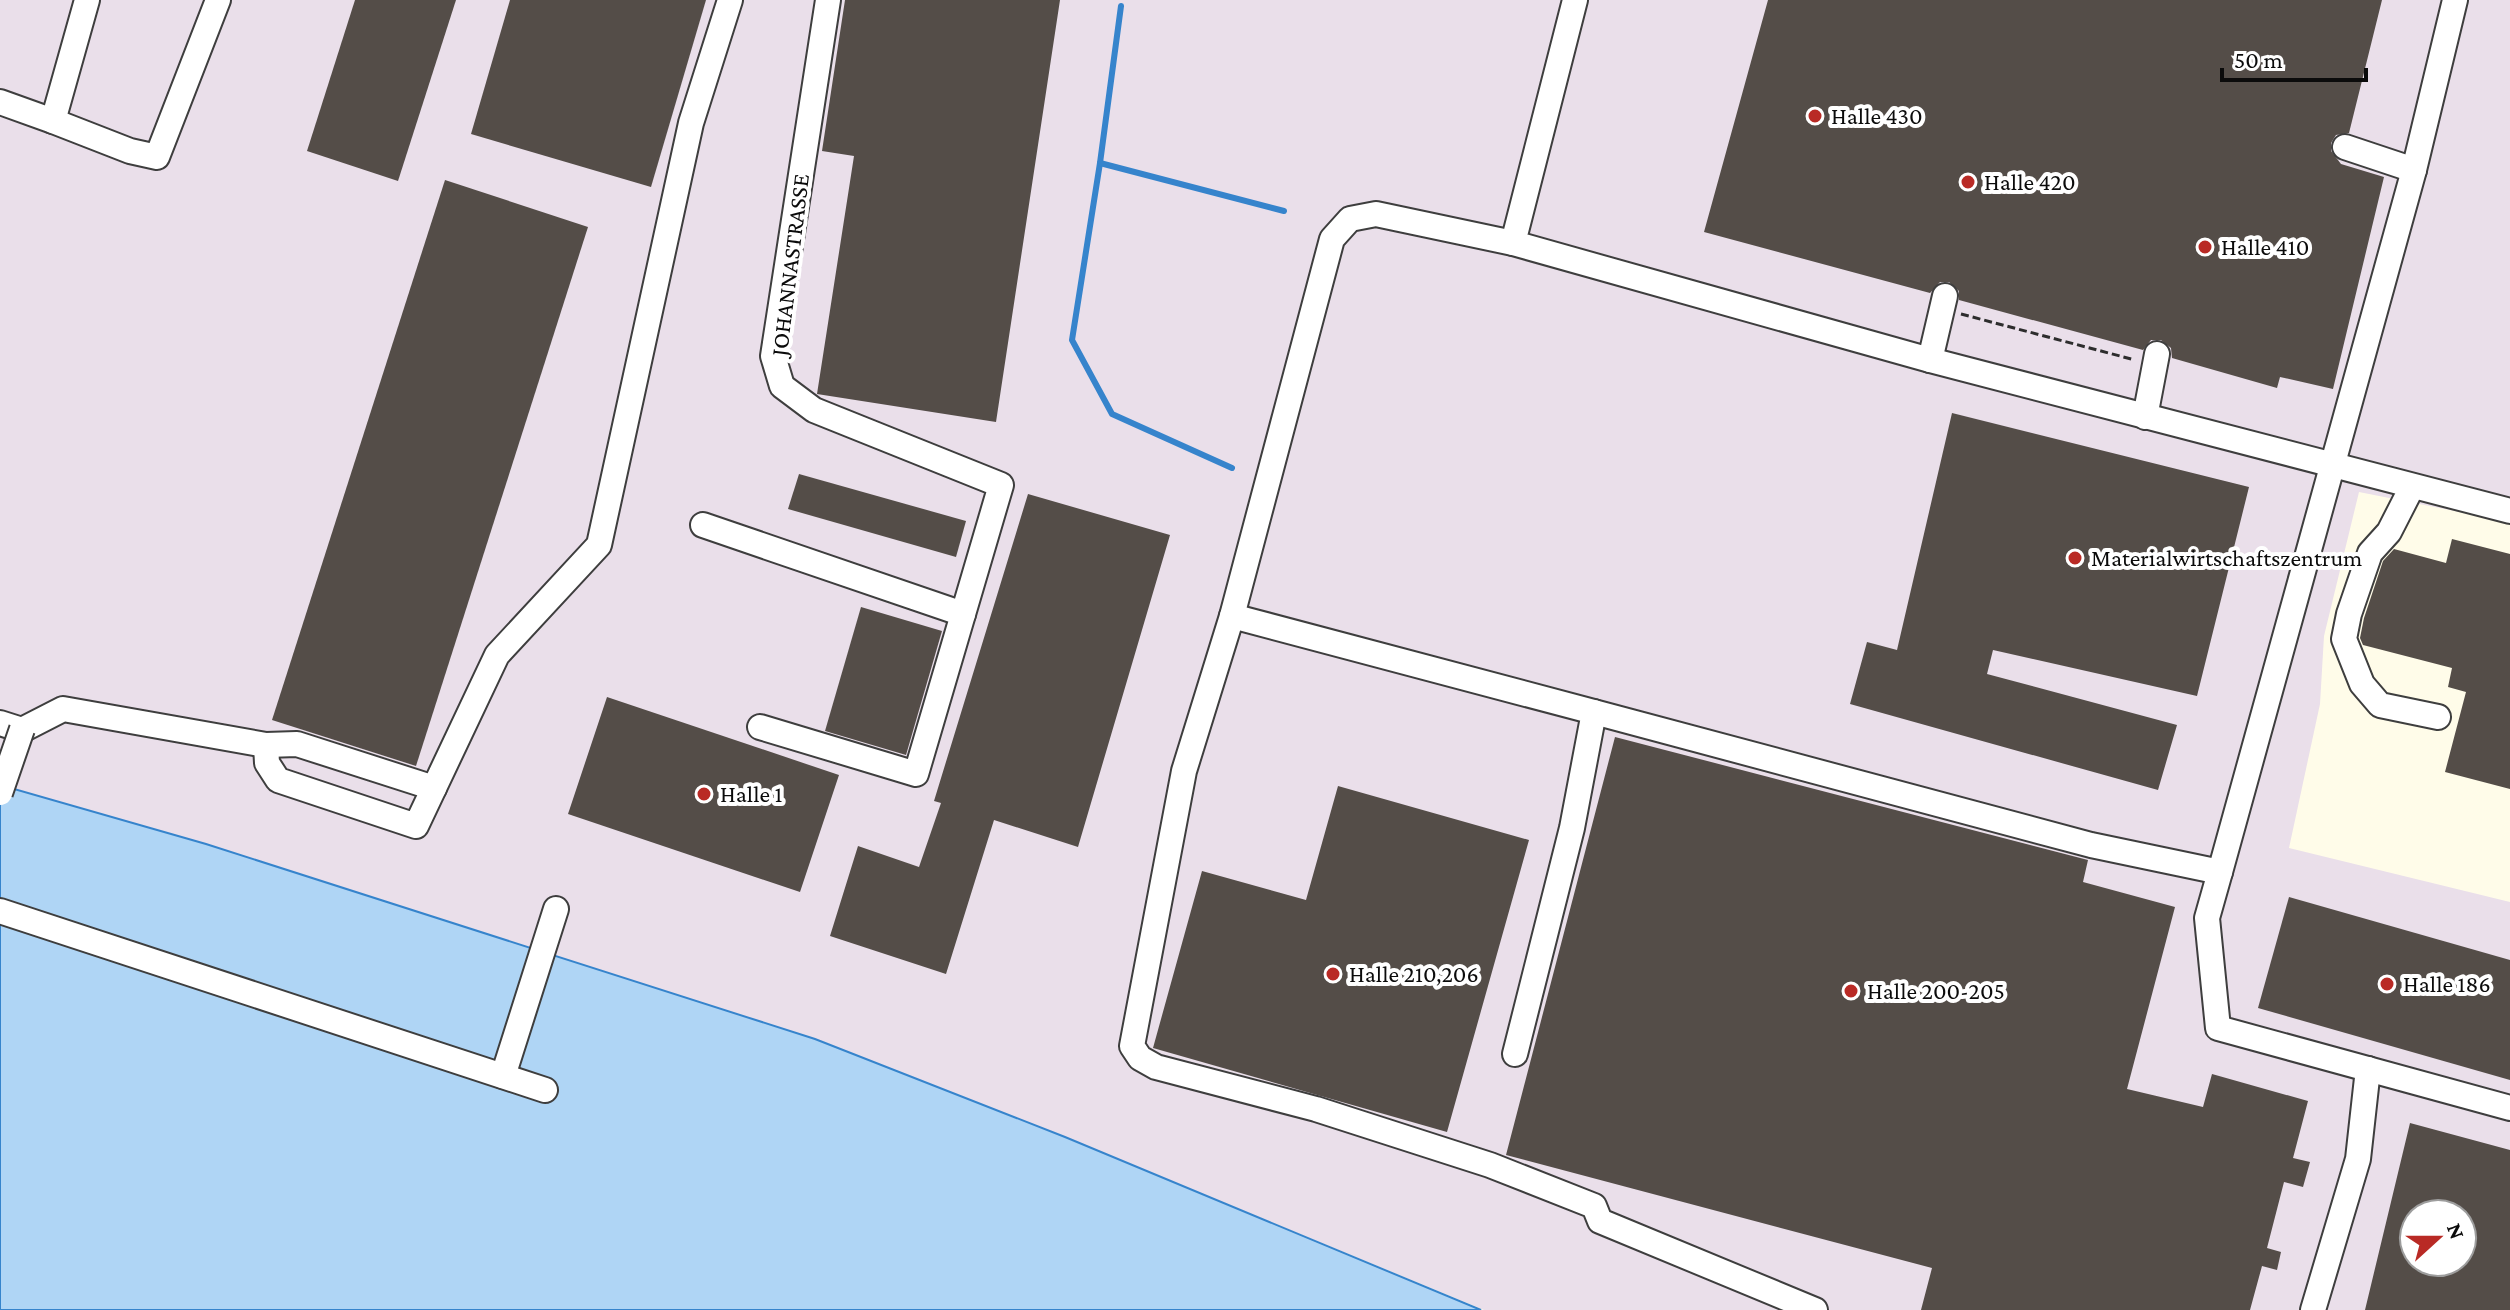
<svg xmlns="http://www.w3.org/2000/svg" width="2510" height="1310" viewBox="0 0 2510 1310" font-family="'Crimson Pro',serif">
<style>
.industrial{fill:#eadfea;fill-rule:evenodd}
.water{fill:#afd5f5;stroke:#3684cc;stroke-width:2}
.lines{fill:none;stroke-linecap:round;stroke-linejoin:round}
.stream{stroke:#3684cc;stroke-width:6}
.building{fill:#544d48;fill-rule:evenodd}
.minor-casing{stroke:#3e3e3e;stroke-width:28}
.path{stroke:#2d2d2d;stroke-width:3;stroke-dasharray:8 4;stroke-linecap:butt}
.minor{stroke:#fff;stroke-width:24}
.minor-bridge-casing{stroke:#3e3e3e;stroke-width:28;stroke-linecap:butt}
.minor-bridge{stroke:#fff;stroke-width:24}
.poi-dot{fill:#b92a25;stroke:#fff;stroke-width:3}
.labels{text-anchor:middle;stroke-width:8;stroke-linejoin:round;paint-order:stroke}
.poi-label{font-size:24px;fill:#0b0b0b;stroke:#fff;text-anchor:start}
.street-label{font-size:24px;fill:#0b0b0b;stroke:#fff}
</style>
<rect width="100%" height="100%" fill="#fffce9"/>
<path class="industrial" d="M0 0H2510V522L2359 492 2324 636 2320 704 2289 848 2510 902V1310H1484L1065 1137 815 1039 206 844 0 785ZM2414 1214H2462V1262H2414Z"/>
<path class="water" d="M0 785 206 844 815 1039 1065 1137 1481 1310H0Z"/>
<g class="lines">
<g class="stream">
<path d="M1121 6 1100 163 1072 340 1112 414 1232 468"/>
<path d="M1100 163 1284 211"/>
</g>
</g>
<g class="building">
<path d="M355 0H456L398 181 307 151Z"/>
<path d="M510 0H706L651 187 471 134Z"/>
<path d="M845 0H1060L996 422 817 394 854 156 822 151Z"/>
<path d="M1768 0H2382L2349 133 2336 135 2331 143V151L2341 164 2384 177 2333 389 2280 377 2277 388 2172 358 2171 348 2161 340H2151L2143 350 1959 300V291L1949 282H1940L1930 293 1704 232Z"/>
<path d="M445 180 588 227 416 766 272 720Z"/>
<path d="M1952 413 2249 487 2197 696 1993 650 1987 674 2177 725 2158 790 1850 704 1867 642 1897 650Z"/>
<path d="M799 474 966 521 956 557 788 509Z"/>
<path d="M1028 494 1170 535 1078 847 994 820 946 974 830 936 858 846 919 867 941 803 934 801Z"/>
<path d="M2452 539 2510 554V789L2445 772 2466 692 2448 687 2452 668 2363 645 2360 638 2364 618 2383 561 2394 549 2446 563Z"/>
<path d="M861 607 942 631 906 755 825 731Z"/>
<path d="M607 697 839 775 800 892 568 814Z"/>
<path d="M1615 737 2088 860 2083 882 2175 907 2127 1089 2203 1107 2212 1074 2308 1101 2293 1158 2310 1162 2303 1187 2284 1182 2267 1248 2281 1252 2277 1270 2262 1266 2250 1310H1921L1932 1268 1506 1155Z"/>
<path d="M1338 786 1529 840 1447 1132 1153 1048 1202 871 1306 900Z"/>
<path d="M2289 897 2510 960V1080L2258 1008Z"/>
<path d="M2410 1123 2510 1150V1310H2365ZM2414 1214H2462V1262H2414Z"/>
</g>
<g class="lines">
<g class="minor-casing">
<g id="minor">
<path d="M1575 0 1513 243 1930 360 2510 511"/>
<path d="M0 102 53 121 87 0"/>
<path d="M53 121 130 151 157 157 218 0"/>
<path d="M2345 147 2414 170"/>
<path d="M1930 360 1945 296"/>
<path d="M2145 417 2157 354"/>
<path d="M2412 487 2389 532 2370 553 2349 614 2344 639 2362 684 2380 705 2438 717"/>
<path d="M703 525 963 614"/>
<path d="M1232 616 1332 239 1350 219 1376 214 1513 243"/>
<path d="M1594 712 2091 845 2220 872 2414 170 2455 0"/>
<path d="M0 723 22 730 63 709 266 745 297 744 434 788"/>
<path d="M760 727 916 774 1001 485 814 410 782 386 773 356 828 0"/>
<path d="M266 745 267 763 278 780 416 826 497 655 599 545 691 123 730 0"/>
<path d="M2220 872 2207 918 2218 1028 2510 1108"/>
<path d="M0 911 545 1090"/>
<path d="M1515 1054 1572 828 1594 712 1232 616 1184 771 1132 1046 1140 1058 1156 1067 1316 1109 1490 1165 1594 1206 1600 1221 1815 1310"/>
<path d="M503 1076 556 909"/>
<path d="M2313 1310 2358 1159 2368 1069"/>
</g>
</g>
<path class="path" d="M1961 314 2135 360"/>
<use href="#minor" class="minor"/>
<g class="minor-bridge-casing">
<path id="minor-bridge" d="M0 793 22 729"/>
</g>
<use href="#minor-bridge" class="minor-bridge"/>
</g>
<g class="poi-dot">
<circle cx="1815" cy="116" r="8"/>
<circle cx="1968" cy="182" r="8"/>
<circle cx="2205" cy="247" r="8"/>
<circle cx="2075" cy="558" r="8"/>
<circle cx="704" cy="794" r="8"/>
<circle cx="1333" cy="974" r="8"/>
<circle cx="2387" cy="984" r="8"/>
<circle cx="1851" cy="991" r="8"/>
</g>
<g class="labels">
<g class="poi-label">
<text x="1831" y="124">Halle 430</text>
<text x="1984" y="190">Halle 420</text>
<text x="2221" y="255">Halle 410</text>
<text x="2091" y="566">Materialwirtschaftszentrum</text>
<text x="720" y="802">Halle 1</text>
<text x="1349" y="982">Halle 210,206</text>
<text x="2403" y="992">Halle 186</text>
<text x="1867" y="999">Halle 200-205</text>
</g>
<g class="street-label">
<text transform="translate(790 265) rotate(-83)" y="8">JOHANNASTRASSE</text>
</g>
</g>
<g transform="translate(2438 1238) rotate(69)"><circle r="38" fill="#ffffff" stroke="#9d9d9d" stroke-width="2"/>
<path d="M0-6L14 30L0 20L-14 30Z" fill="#b92a25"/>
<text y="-12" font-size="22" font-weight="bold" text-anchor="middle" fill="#0b0b0b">N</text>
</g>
<path d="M2222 68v12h144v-12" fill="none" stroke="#0b0b0b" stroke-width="4"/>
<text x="2234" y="68" font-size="24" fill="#0b0b0b" stroke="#ffffff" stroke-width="6" paint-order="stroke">50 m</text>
</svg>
